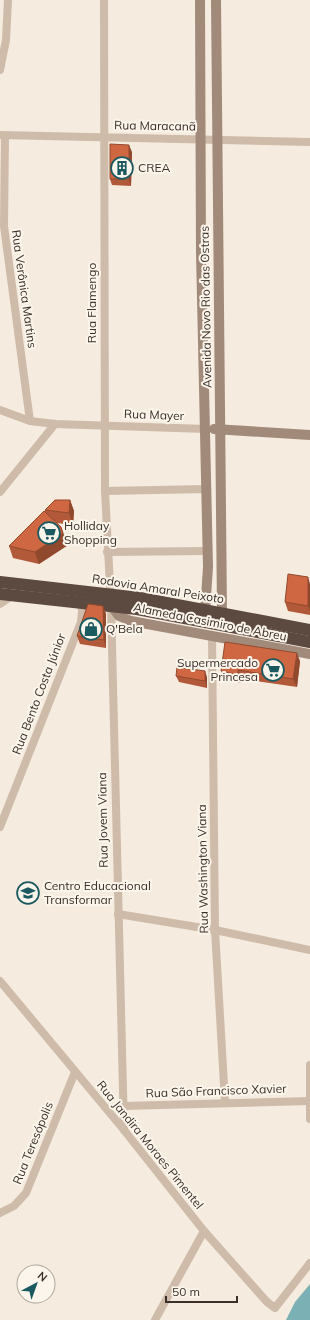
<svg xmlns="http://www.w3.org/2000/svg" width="310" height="1320" viewBox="0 0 310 1320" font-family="Mulish,sans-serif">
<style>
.water{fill:#7bb0b4}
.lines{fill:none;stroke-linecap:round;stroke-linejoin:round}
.street{stroke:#cebba9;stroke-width:8}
.secondary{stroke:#a28a7a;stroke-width:10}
.highway{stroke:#5c4940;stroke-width:12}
.wall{fill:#b25939}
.shaded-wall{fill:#91492e}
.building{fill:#cf6842;stroke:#91492e}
.labels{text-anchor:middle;stroke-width:4;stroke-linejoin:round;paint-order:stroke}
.street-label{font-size:12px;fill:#3b2f29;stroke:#fbf5eb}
.poi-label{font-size:12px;fill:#3b2f29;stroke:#fbf5eb;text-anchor:start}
</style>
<rect width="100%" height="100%" fill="#f5ebde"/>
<path class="water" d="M310 1284V1320H286L295 1302Z"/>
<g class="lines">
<g class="street">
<path d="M104 0 105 491 111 605 124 1130"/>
<path d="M0 70 6 40 8 0"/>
<path d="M0 135 310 142"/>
<path d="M5 136 4 226 30 421"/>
<path d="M0 410 30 421 55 424 206 429"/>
<path d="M105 491 207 489"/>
<path d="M0 492 55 424"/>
<path d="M107 552 208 551"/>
<path d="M0 604 12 596"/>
<path d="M212 636 215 930 225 1102"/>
<path d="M0 827 81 622 82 611 80 599"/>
<path d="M118 914 215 930 310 950"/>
<path d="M0 981 124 1130 204 1231 267 1302 275 1308 310 1263"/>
<path d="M310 1065V1119"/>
<path d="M123 1106 309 1101"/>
<path d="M0 1213 14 1206 26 1193 75 1072"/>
<path d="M155 1320 204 1231"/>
</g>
<g class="secondary">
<path d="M200 0 201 253 208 567 205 611"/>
<path d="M216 0 222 613"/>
<path d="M214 429 310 435"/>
<path d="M111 605 119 616 131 621 310 654"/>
</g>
<g class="highway">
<path d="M0 582 140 598 310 630"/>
<path d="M0 594 137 609 310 642"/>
</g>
</g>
<g class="wall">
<path d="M132 152 131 186 112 185 110 179Z"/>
<path d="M70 500 74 511 73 525 57 523 68 545 39 564 13 558 9 546 45 512V510Z"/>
<path d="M310 584V615L288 611 285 602Z"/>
<path d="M103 606 106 614V648L80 644 77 636Z"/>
<path d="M300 661 297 687 241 679V683L224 679 221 671Z"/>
<path d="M176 676 207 677V688L179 682Z"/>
</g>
<g class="shaded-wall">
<path d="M129 145 132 152 131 186 129 179Z"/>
<path d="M70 500 74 511 73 525 69 513Z"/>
<path d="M61 527 68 545 39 564 35 552Z"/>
<path d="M308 577 310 584V611L308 606Z"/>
<path d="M103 606 106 614V648L104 640Z"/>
<path d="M297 653 300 661 297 687 293 679Z"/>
<path d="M238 670 241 679V683L238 675Z"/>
<path d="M205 671 207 677V688L205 681Z"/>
</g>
<g class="building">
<path d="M110 144 129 145V179H110Z"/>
<path d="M55 500H70L69 513 45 510Z"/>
<path d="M44 511 61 527 63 533 35 552 9 546Z"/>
<path d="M288 574 308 577V606L285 602Z"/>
<path d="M88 604 103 606 104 640 77 636Z"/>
<path d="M225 642 297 653 293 679 238 670V675L221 671Z"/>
<path d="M177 667 205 671V681L176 676Z"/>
</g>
<defs>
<g id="building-ring" transform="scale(1.15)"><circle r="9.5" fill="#fbf5eb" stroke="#1b5960" stroke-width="1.5"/><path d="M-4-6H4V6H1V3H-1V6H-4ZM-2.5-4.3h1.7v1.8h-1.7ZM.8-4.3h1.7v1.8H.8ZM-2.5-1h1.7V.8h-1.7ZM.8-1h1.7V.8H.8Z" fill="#1b5960"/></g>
<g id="supermarket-ring" transform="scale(1.15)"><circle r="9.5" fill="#fbf5eb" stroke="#1b5960" stroke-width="1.5"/><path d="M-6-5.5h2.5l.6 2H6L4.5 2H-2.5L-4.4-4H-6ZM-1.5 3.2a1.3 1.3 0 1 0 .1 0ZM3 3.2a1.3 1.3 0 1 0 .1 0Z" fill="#1b5960"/></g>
<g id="shop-ring" transform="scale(1.15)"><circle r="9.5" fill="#fbf5eb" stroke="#1b5960" stroke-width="1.5"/><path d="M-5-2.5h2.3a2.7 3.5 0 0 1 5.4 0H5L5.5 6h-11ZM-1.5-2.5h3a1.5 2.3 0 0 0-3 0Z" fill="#1b5960"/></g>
<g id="school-ring" transform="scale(1.15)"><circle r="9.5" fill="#fbf5eb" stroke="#1b5960" stroke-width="1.5"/><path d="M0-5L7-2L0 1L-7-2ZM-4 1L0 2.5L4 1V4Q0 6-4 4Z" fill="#1b5960"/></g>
</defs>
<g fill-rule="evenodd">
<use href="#building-ring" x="122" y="168"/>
<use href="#supermarket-ring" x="49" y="533"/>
<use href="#shop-ring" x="91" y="629"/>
<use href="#supermarket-ring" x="273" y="670"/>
<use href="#school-ring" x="28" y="893"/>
</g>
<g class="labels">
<g class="street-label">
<text transform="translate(155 126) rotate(1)" y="4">Rua Maracanã</text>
<text transform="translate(24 289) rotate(82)" y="4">Rua Verônica Martins</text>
<text transform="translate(92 303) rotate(-90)" y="4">Rua Flamengo</text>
<text transform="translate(206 307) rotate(-91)" y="4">Avenida Novo Rio das Ostras</text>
<text transform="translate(154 415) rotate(2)" y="4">Rua Mayer</text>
<text transform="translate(158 589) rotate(9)" y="4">Rodovia Amaral Peixoto</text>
<text transform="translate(210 622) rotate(11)" y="4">Alameda Casimiro de Abreu</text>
<text transform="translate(39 694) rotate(-69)" y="4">Rua Bento Costa Júnior</text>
<text transform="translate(103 820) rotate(-91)" y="4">Rua Jovem Viana</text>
<text transform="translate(203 869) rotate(-91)" y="4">Rua Washington Viana</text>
<text transform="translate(216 1091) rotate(-2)" y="4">Rua São Francisco Xavier</text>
<text transform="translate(33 1143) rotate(-68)" y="4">Rua Teresópolis</text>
<text transform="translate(150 1145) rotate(51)" y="4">Rua Jandira Moraes Pimentel</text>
</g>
<g class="poi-label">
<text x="138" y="172">CREA</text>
<text x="64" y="530">Holliday<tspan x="64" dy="14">Shopping</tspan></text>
<text x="106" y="633">Q'Bela</text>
<text x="258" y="667" text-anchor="end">Supermercado<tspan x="258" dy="14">Princesa</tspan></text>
<text x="44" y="890">Centro Educacional<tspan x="44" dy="14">Transformar</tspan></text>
</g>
</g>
<g transform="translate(36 1284) rotate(41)"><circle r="19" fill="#fbf5eb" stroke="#aea69d"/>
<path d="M0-3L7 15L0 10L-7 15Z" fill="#1b5960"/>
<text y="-6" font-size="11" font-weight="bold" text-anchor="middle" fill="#3b2f29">N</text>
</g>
<path d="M166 1296v6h71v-6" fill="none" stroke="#3b2f29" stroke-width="2"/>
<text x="172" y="1296" font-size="12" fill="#3b2f29" stroke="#fbf5eb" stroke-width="3" paint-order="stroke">50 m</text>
</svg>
